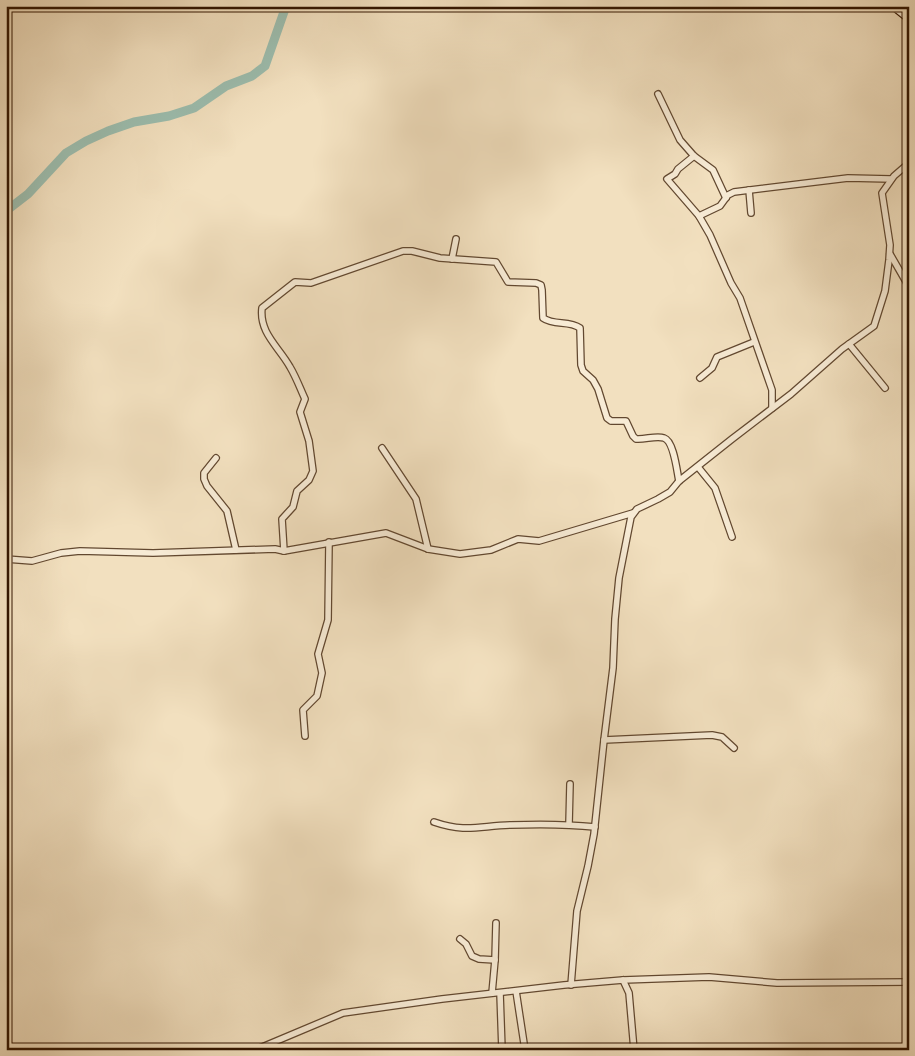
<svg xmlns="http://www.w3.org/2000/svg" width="915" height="1056" viewBox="0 0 915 1056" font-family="'Libre Bodoni',serif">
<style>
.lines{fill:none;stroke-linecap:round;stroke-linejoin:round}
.river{stroke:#9cbdae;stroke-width:9}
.street-casing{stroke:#624830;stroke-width:8}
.secondary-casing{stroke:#321500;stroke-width:10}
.street{stroke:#f7ebd5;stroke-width:5.5}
.secondary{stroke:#f7ebd5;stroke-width:8}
</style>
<rect width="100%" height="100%" fill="#f2e0bf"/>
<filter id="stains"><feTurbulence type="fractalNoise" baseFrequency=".004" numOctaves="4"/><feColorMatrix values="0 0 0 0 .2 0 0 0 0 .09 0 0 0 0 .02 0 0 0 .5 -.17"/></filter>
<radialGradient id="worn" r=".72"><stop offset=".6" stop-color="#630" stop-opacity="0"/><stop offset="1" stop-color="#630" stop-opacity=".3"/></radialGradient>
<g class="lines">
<path class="river" d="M6 211 28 194 66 153 86 141 108 131 134 122 169 116 194 108 226 86 252 76 265 66 286 6"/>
<g class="street-casing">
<g id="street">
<path d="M658 94 680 140 694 156 713 170 726 198"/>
<path d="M694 156 678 169 675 174 667 179 699 216 710 235 731 283 740 298 772 390V408"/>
<path d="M749 190 751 213"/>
<path d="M699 216 720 206 728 195 734 192 848 178 891 179"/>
<path d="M890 254 909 287"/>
<path d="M452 259 456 239"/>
<path d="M849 344 885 388"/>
<path d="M700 378 712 368 717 357 754 342"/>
<path d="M382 448 416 499 428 549"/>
<path d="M216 458 204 473V479L207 486 227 511 236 550"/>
<path d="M698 467 715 488 732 537"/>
<path d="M284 551 282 519 293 507 297 491 309 480 313 471 309 441 300 412 305 399C300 388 296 377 290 367 279 347 259 333 262 308L295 282 311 283 403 251H412L440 258 496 262 508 282 536 283 541 285 542 290 543 318C554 326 569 320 580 328L581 365 583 371 593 380 598 389 607 418 611 421H626L633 436 636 439C645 440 656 435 664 438 674 441 677 472 679 481"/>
<path d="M6 559 32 561 61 553 80 551 153 553 275 549 284 551 386 533 428 549 460 554 491 550 518 539 539 541 633 513"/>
<path d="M305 736 303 710 317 696 322 673 318 654 328 620 329 542"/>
<path d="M604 740 712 735 722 737 734 748"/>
<path d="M434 822C466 833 479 826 510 825 538 824 567 824 595 827"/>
<path d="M569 824 570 784"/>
<path d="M460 939 466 944 472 956 479 959 495 960"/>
<path d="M623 980 629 993 634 1050"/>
<path d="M571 985 577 911 588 866 594 834 604 740 613 668 615 619 619 578 631 517 637 509 658 499 670 492 679 481 732 439 791 394 842 349 874 326 885 291 889 260 890 245 882 193 894 176 909 163"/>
<path d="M516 991 525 1050"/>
<path d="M492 993 495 960 496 923"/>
<path d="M500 993 502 1050"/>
<path d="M255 1050 343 1013 442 999 564 985 623 980 709 977 777 983 909 982"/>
</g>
</g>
<g class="secondary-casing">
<path id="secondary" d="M894 6 909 18"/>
</g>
<use href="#street" class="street"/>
<use href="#secondary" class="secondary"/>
</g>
<rect width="915" height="1056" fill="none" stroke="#f2e0bf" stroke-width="25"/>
<rect x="8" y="8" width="900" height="1041" fill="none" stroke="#321500" stroke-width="2.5"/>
<rect x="12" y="12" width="890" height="1031" fill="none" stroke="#321500"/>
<rect width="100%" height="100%" filter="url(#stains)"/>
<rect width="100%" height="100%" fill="url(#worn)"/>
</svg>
